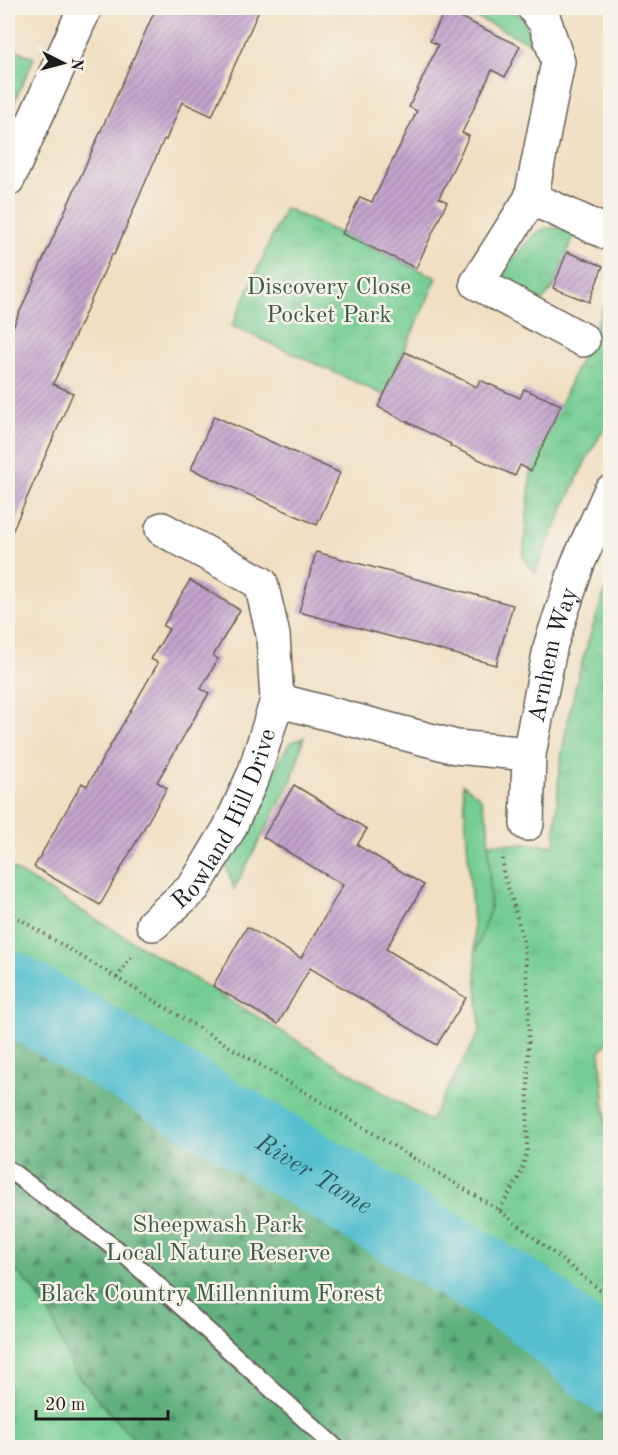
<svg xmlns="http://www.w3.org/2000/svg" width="618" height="1455" viewBox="0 0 618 1455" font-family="'Old Standard TT',serif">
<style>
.grass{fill:url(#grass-tufts);stroke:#487458;stroke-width:1.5}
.forest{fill:url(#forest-firs);stroke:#3e664c;stroke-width:1.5}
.garden{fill:#75cd93;stroke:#487458;stroke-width:1.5}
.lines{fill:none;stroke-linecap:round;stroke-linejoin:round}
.river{stroke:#54bfcf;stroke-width:80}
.building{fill:url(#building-hatch)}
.lane-casing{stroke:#676056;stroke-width:20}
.street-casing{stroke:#676056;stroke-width:36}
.path{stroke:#676056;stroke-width:4;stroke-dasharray:1.5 4.5;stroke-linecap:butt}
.lane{stroke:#fff;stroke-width:16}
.street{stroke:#fff;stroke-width:33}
.labels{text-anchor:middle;stroke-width:5;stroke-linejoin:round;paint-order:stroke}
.park-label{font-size:24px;fill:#3b5a46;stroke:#f7f3e8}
.street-label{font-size:24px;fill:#1c1c1c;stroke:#f7f3e8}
.water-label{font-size:26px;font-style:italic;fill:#325d64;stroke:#f7f3e8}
</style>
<defs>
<pattern id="grass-tufts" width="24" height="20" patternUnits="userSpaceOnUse" patternTransform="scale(1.5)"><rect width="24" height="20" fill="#75cd93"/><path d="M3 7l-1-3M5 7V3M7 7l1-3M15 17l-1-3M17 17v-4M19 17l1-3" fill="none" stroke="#65af7e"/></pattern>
<pattern id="forest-firs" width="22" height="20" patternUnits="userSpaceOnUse" patternTransform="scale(1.5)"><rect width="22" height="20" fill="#60b07d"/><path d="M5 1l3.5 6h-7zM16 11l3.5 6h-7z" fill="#4e8e66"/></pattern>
<pattern id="building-hatch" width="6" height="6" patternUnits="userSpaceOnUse" patternTransform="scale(1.5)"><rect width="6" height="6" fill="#c4a4cd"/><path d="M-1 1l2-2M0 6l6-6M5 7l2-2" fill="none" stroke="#9e85a6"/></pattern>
</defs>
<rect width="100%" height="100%" fill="#f7f3e8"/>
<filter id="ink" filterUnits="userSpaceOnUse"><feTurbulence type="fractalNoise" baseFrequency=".0167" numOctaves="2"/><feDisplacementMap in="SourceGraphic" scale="12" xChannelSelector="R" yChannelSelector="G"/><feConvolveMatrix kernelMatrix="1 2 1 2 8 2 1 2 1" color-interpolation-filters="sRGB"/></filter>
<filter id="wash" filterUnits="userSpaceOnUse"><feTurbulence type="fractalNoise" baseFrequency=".008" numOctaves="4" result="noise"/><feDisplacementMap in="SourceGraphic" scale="24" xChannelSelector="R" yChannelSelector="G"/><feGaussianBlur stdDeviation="1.35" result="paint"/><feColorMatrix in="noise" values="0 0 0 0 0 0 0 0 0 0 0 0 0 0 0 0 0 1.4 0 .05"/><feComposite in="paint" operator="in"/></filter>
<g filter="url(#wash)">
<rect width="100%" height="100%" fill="#f1dfc2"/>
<g class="grass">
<path d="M470 8H506L523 17 534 45 467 13Z"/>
<path d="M12 48 34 58 11 109 8 107V59Z"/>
<path d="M285 208 437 278 384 395 232 326Z"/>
<path d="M546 228H560L575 232 553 288 542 301 501 283V273L533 235Z"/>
<path d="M610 292V418L585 462 560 516 535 573 523 557 531 471Z"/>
<path d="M610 578V1039L600 1051 610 1169V1447H8V866L430 1121 480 1031 475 953 490 909 489 843 555 845C556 822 557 798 559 775 567 707 586 641 610 578Z"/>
</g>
<path class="forest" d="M14 994 533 1306 610 1374V1447H142L121 1426 73 1370 52 1318 32 1287 8 1263V1009Z"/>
<g class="garden">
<path d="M304 737 292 779 234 889 226 865 256 813 280 759 290 743Z"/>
<path d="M463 784 480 797 488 821 490 909 475 953Z"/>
</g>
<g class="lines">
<path class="river" id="s1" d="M8 990 278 1151 533 1306 610 1374"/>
</g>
<g id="blocks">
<g class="building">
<path d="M156 8H260L212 116 182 102 166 140 164 139 114 255 112 254 53 384 73 393 8 541V338Z"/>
<path d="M445 10 520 46 505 77 492 70 462 133 469 136 439 198 447 202 416 268 342 234 360 197 372 202 417 111 409 107 438 45 430 41Z"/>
<path d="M567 252 603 266 589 302 553 288Z"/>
<path d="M405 352 477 387 480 380 520 398 524 389 561 405 531 471 520 465 515 476 450 446 451 444 378 407Z"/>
<path d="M214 416 340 473 317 525 191 469Z"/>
<path d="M316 552 513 605 496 665 299 612Z"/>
<path d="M190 580 240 610 213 656 218 659 201 689 209 693 157 782 167 788 100 905 34 867 82 783 87 786 158 663 151 659 169 629 163 626Z"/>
<path d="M294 785 367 829 357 845 424 885 386 949 466 998 437 1045 310 968 278 1024 213 986 247 927 301 958 343 885 263 837Z"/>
</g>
</g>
</g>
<g filter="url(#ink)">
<use href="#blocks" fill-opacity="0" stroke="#676056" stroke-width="1.5"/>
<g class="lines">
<g class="lane-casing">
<path id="lane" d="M8 1169 127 1257 336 1448"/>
</g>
<g class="street-casing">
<g id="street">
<path d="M534 8 545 22 558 62 531 198 477 283 583 340"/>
<path d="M8 179 85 8"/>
<path d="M531 198 610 234"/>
<path d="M277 700 456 747 529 754"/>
<path id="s2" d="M527 824 529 754 551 644 578 563 610 492"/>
<path id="s3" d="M153 924 194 887 229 829 254 774 277 700 273 635 261 583 162 529"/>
</g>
</g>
<g class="path">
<path d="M8 912 499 1210 610 1298"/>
<path d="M117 978 131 957"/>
<path d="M499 1210 520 1176 527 1152 529 1007 524 943 512 899 503 873V854"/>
</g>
<use href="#lane" class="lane"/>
<use href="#street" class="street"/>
</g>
</g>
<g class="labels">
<g class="park-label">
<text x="329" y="294">Discovery Close<tspan x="329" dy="28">Pocket Park</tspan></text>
<text x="218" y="1232">Sheepwash Park<tspan x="218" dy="28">Local Nature Reserve</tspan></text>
<text x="211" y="1301">Black Country Millennium Forest</text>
</g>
<g class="street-label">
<text dy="8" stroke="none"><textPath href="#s2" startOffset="172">Arnhem Way</textPath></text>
<text dy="8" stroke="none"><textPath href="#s3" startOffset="130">Rowland Hill Drive</textPath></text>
</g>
<g class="water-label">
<text dy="9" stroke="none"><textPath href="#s1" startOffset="357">River Tame</textPath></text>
</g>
</g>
<rect width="618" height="1455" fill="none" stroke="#f7f3e8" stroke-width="30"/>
<g transform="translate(63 63) rotate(96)" stroke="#f7f3e8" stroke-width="4.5" paint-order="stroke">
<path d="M0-4.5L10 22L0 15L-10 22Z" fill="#1c1c1c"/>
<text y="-9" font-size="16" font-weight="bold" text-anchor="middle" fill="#1c1c1c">N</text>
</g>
<path d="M36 1410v9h132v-9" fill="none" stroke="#1c1c1c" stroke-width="3"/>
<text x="45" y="1410" font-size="18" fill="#1c1c1c" stroke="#f7f3e8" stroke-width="4.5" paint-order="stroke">20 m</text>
</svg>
